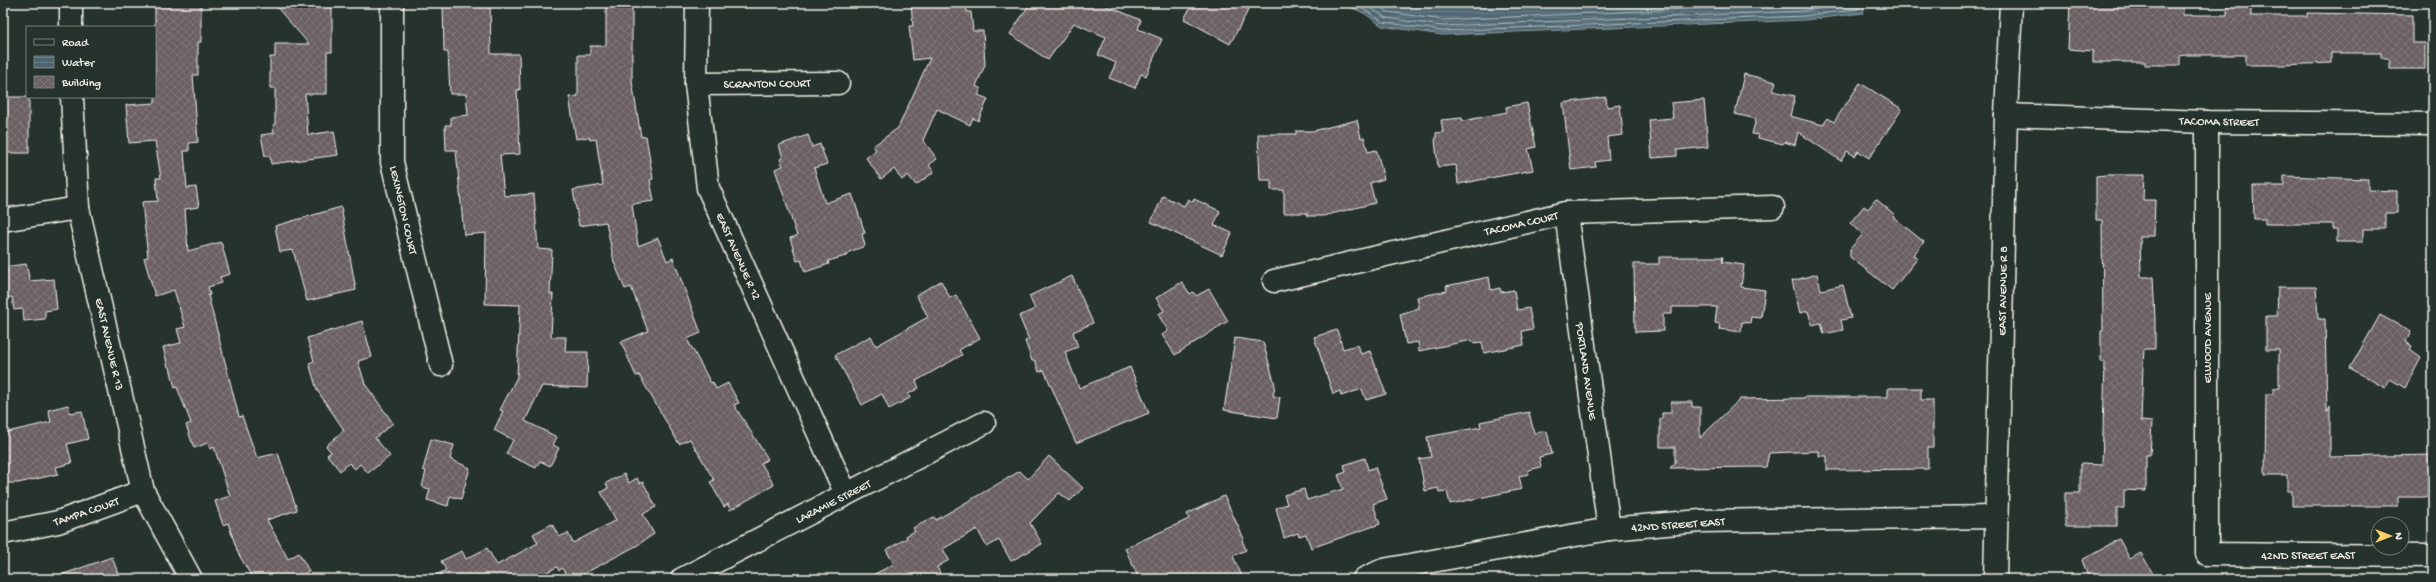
<svg xmlns="http://www.w3.org/2000/svg" width="2436" height="582" viewBox="0 0 2436 582" font-family="'Gochi Hand',sans-serif">
<style>
.water{fill:url(#water-rules);stroke:#919ea2}
.lines{fill:none;stroke-linecap:round;stroke-linejoin:round}
.shore{stroke:#b2bab9;stroke-width:1}
.building{fill:url(#building-cross-hatch);stroke:#f4f1e8}
.minor-casing{stroke:#f4f1e8;stroke-width:25}
.minor{stroke:#26332d;stroke-width:22}
.labels{text-anchor:middle;stroke-width:3;stroke-linejoin:round;paint-order:stroke}
.street-label{font-size:12px;fill:#f4f1e8;stroke:#26332d}
</style>
<defs>
<pattern id="water-rules" width="6" height="5" patternUnits="userSpaceOnUse"><rect width="6" height="5" fill="#4f6773"/><path d="M0 2.5h6" fill="none" stroke="#697d87"/></pattern>
<pattern id="building-cross-hatch" width="8" height="8" patternUnits="userSpaceOnUse"><rect width="8" height="8" fill="#6b6062"/><path d="M0 0l8 8M0 8l8-8" fill="none" stroke="#817778"/></pattern>
</defs>
<rect width="100%" height="100%" fill="#26332d"/>
<filter id="ink" filterUnits="userSpaceOnUse"><feTurbulence type="fractalNoise" baseFrequency=".025" numOctaves="2"/><feDisplacementMap in="SourceGraphic" scale="8" xChannelSelector="R" yChannelSelector="G"/><feConvolveMatrix kernelMatrix="1 2 1 2 8 2 1 2 1" color-interpolation-filters="sRGB"/></filter>
<g filter="url(#ink)">
<path class="water" d="M1349 3H1865L1863 13 1805 20 1442 35 1382 26 1364 13 1352 8Z"/>
<g class="lines">
<g class="shore">
<path d="M1354 3 1383 22 1442 31 1804 16 1858 9 1861 3"/>
<path d="M1363 3 1386 18 1443 26 1804 11 1856 3"/>
<path d="M1376 3 1388 12 1443 20 1817 3"/>
</g>
</g>
<g class="building">
<path d="M155 3H201V42H198V75H193L198 142 189 143V151H184L187 188 196 187 199 207 185 209 188 251 221 242 230 274 220 277 222 283 208 287 210 295H208L239 417 242 416 257 458 278 453 297 510 267 520 288 559 299 553 309 571 298 577 299 579H253L238 553 228 523 223 525 215 501 230 496 214 447 210 449 208 443 194 448 186 425 191 423 177 387 175 388 170 367H168L163 347 181 343 177 329 185 327 174 290 155 296 144 258 148 257 142 202 158 201 156 178H161L155 141 129 143 126 105 155 103Z"/>
<path d="M273 3H332V52H327V94H305L308 135 334 131 338 155 271 164 270 156H265L261 135 274 133 273 125H275V88H270V57H275V44H309Z"/>
<path d="M443 3H490L491 54H519L520 90H517L520 154 500 155 504 196 534 194 538 249 552 250 550 294H553L551 337H566L565 352H588L587 388 542 386 525 421 557 437 553 445 559 448 550 466 540 461 536 468 506 454 513 440 494 430 503 411 500 410 517 377 520 305 485 304 486 233 464 235 456 150H446L445 125H451V117L468 115 466 94H450L448 52H444Z"/>
<path d="M606 3H632V81L641 137 646 136 653 179 650 180 654 201 632 204 638 246 658 238 667 261 673 258 701 333 687 339 711 383 713 382 716 389 728 383 739 403 734 405 768 459 761 463 774 485 730 510 728 504 724 507 710 482 714 480 690 439 679 444 639 375 636 376 621 342 648 331 631 287 625 289 614 262 606 222 579 226 573 190 603 185 596 139 590 140 589 137 576 139 569 97 578 96V55H590V46H606Z"/>
<path d="M911 3H966L967 12H971L973 31H983L985 65 976 86 981 89 978 95 988 99 978 121 973 118 970 125 937 109 923 140 937 159 929 165 934 172 916 185 908 175 902 180 894 169 881 179 866 158 876 150 873 146 898 128 930 58 913 60 909 26H913Z"/>
<path d="M1026 3H1100L1141 20 1138 29 1162 39 1146 76 1141 74 1135 88 1109 78 1116 63 1098 55 1106 37 1074 23 1048 60 1010 34 1029 5Z"/>
<path d="M1193 3H1252L1230 44 1184 19Z"/>
<path d="M2070 3H2183V15H2227V4H2251V16H2307V13L2412 15V43H2425V69H2390V60L2388 58H2381V53H2331V63L2281 65H2246V55H2186L2180 56V65H2145V62H2093V51L2068 49Z"/>
<path d="M1744 74 1776 82 1773 91 1795 96 1790 116 1823 125 1828 118 1834 122 1860 83 1902 109 1869 158 1858 151 1855 156 1847 151 1841 161 1798 132 1795 145 1784 142 1783 144 1758 138V135L1752 134 1756 119 1735 114Z"/>
<rect x="3" y="97" width="26" height="56"/>
<path d="M1606 97 1607 107 1620 105 1623 135 1607 137 1609 160 1595 162 1596 167 1571 170 1563 103Z"/>
<path d="M1704 100 1708 147 1677 150V156L1652 158 1649 120 1673 118 1671 103Z"/>
<path d="M1527 103 1536 147 1528 149 1533 170 1458 184 1456 165 1438 167 1435 140 1436 139V133L1443 132 1441 120 1462 118 1463 121 1507 112 1506 107Z"/>
<path d="M1357 120 1361 138 1364 137 1368 152 1376 150 1377 152 1384 179 1370 183 1375 203 1323 216H1307V213H1284V190H1271V180H1260L1258 134H1296V131H1313Z"/>
<path d="M808 135 812 147 820 144 827 164 814 168 825 203 852 194 865 233 862 234 865 246 849 252 846 256 828 261 829 264 805 272 801 260 797 261 790 238 797 236 775 169 783 166 780 159 783 158 779 145Z"/>
<path d="M2106 175H2144L2143 200H2155L2154 236H2140L2141 277H2153L2155 320V349H2144L2143 365 2141 421 2152 422 2150 455H2146V491L2124 490V508H2117V526H2065V493H2080V464L2102 465 2105 362H2101V331H2103L2102 220H2096V176Z"/>
<path d="M2284 176 2368 179V190L2397 191V213H2385V229H2363V242H2337V229H2333V224H2265V219H2254L2253 186H2284Z"/>
<path d="M1163 196 1184 206 1188 199 1193 202 1194 199 1220 211 1214 225 1232 233 1222 255 1151 222Z"/>
<path d="M1876 199 1895 215 1893 217 1924 242 1913 255 1918 258 1892 290 1850 257V249L1863 234 1850 223 1864 206 1868 209Z"/>
<path d="M341 207 356 290 307 301 293 250 280 252 275 226Z"/>
<path d="M1659 257H1723L1722 262 1744 265 1741 287 1765 290 1761 318 1751 317 1750 323 1742 322 1741 332 1719 329 1720 324 1715 323 1717 307H1672V314H1663V331L1635 332 1634 264H1659Z"/>
<path d="M26 264 30 281 54 279 57 309 45 311V319L24 321 23 309 14 310 12 297 3 298V267Z"/>
<path d="M1817 274 1821 290 1843 285 1851 318 1841 320 1843 330 1824 334 1821 323 1812 325 1808 311 1800 313 1792 281Z"/>
<path d="M1072 276 1093 323 1073 332 1078 347 1065 352 1079 388 1130 367 1149 413 1076 443 1044 370 1039 372 1035 360 1032 361 1025 341 1029 340 1019 316 1035 309 1029 296Z"/>
<path d="M1489 277 1491 290 1500 288 1501 292 1514 290 1517 310 1529 308 1533 329 1522 331 1524 345 1484 353 1482 342 1473 343 1472 340 1419 351 1418 342 1406 344 1400 314 1419 308 1417 297 1447 291 1446 286Z"/>
<path d="M941 281 950 298 956 295 980 338 959 350 962 355 916 381 919 388 908 394 910 398 889 409 882 394 862 405 835 355 871 336 876 346 928 317 916 295Z"/>
<path d="M1182 282 1190 294 1193 292 1196 296 1209 289 1228 321 1175 355 1162 335 1168 331 1158 314 1164 311 1156 298Z"/>
<path d="M2278 287H2316L2318 319H2325L2327 412 2330 406V457L2432 455V476H2428V495L2425 497H2398V506H2292V491H2287V475H2265L2266 394H2274V388H2279V350H2266V316H2277Z"/>
<path d="M2380 315 2411 332 2406 342 2412 346 2410 350 2421 358 2405 388 2390 379 2385 388 2350 368Z"/>
<path d="M362 321 372 357 358 361 365 384 393 423 375 438 390 456 368 473 360 464 355 469 349 463 340 471 327 455 331 452 326 446 344 430 317 390 309 363 314 361 307 338Z"/>
<path d="M1337 330 1343 349 1357 345 1361 354 1370 351 1386 394 1366 400 1362 389 1341 396 1340 391 1333 394 1314 337Z"/>
<path d="M1235 338 1263 342 1275 385 1273 396 1280 397 1277 418 1224 410Z"/>
<path d="M1888 388H1921V400H1933V448H1928V469L1827 470V456H1819V451L1769 453 1766 467 1670 468 1675 463V447H1660V419H1662V413H1671V402H1692V407H1700V438L1740 399 1804 398V397H1888Z"/>
<path d="M68 405 70 413 82 411 88 439 67 444 72 463 56 467 58 474 18 483H3V433L51 422 48 410Z"/>
<path d="M1529 412 1534 433 1547 431 1552 454 1539 457 1541 467 1528 470 1529 474 1519 476 1522 489 1450 504 1447 491 1439 492 1438 488 1425 491 1419 459 1431 457 1427 437 1481 427 1480 422Z"/>
<path d="M431 439 454 445 450 459 470 468 461 499 450 496 448 506 427 500 430 489 422 487 426 471 423 470Z"/>
<path d="M1049 456 1083 488 1070 501 1059 493 1030 523 1042 544 1011 561 999 540 987 547 977 529 943 549 949 560 937 567 940 573 929 579H865L894 564 886 550 907 538 906 536 915 531 913 528 934 517 936 520 1020 471 1028 479Z"/>
<path d="M1365 458 1368 470 1375 467 1387 499 1373 504 1380 524 1311 548 1306 534 1299 536 1298 533 1284 538 1276 508 1287 504 1284 495 1304 489 1307 500 1343 489 1338 475 1346 472 1344 465Z"/>
<path d="M624 474 629 483 637 478 640 484 643 482 656 507 643 514 654 534 636 546 574 579H568L562 568 559 571 557 567 534 579H429L446 570 441 561 462 551 466 559 487 548 497 565 538 543 533 534 552 524 559 537 568 533 573 543 616 520 601 492 608 488 606 483Z"/>
<path d="M1224 496 1244 539 1242 540 1246 550 1233 556 1243 579H1139L1125 548 1189 519 1187 514Z"/>
<path d="M2119 539 2130 559 2141 553 2156 579H2089L2082 560Z"/>
<path d="M112 557 120 579H59L58 576Z"/>
</g>
<g class="lines">
<g class="minor-casing">
<g id="minor">
<path d="M392 3V162L441 365"/>
<path d="M697 3 696 84 708 188 846 494"/>
<path d="M71 27V3"/>
<path d="M696 84 838 83"/>
<path d="M72 97 78 208 143 491 191 579"/>
<path d="M2006 115 2207 122 2433 124"/>
<path d="M2207 122V554L2433 556"/>
<path d="M1566 213 1609 529"/>
<path d="M3 220 78 208"/>
<path d="M1274 281 1566 213 1773 207"/>
<path d="M3 533 58 522 143 491"/>
<path d="M682 579 984 423"/>
<path d="M1364 579 1383 570 1609 529 1701 521 1997 517"/>
<path d="M1995 579 2006 115 2011 3"/>
</g>
</g>
<use href="#minor" class="minor"/>
</g>
</g>
<g class="labels">
<g class="street-label">
<text transform="translate(767 83) rotate(-1)" y="4">SCRANTON COURT</text>
<text transform="translate(2219 121) rotate(1)" y="4">TACOMA STREET</text>
<text transform="translate(404 210) rotate(77)" y="4">LEXINGTON COURT</text>
<text transform="translate(1521 223) rotate(-13)" y="4">TACOMA COURT</text>
<text transform="translate(739 256) rotate(66)" y="4">EAST AVENUE R 12</text>
<text transform="translate(2002 291) rotate(-89)" y="4">EAST AVENUE R 8</text>
<text transform="translate(2207 338) rotate(-90)" y="4">ELWOOD AVENUE</text>
<text transform="translate(110 344) rotate(77)" y="4">EAST AVENUE R 13</text>
<text transform="translate(1587 371) rotate(82)" y="4">PORTLAND AVENUE</text>
<text transform="translate(833 501) rotate(-27)" y="4">LARAMIE STREET</text>
<text transform="translate(86 511) rotate(-19)" y="4">TAMPA COURT</text>
<text transform="translate(1678 524) rotate(-4)" y="4">42ND STREET EAST</text>
<text x="2308" y="559">42ND STREET EAST</text>
</g>
</g>
<rect width="2436" height="582" fill="none" stroke="#26332d" stroke-width="16"/>
<rect x="8" y="8" width="2420" height="566" fill="none" stroke="#f4f1e8" stroke-width="1.5" filter="url(#ink)"/>
<rect x="26" y="26" width="130" height="72" fill="#26332d" stroke="#787f78"/>
<rect x="34" y="39" width="20" height="6" fill="#26332d" stroke="#787f78"/>
<text x="62" y="46" font-size="12" fill="#f4f1e8">Road</text>
<rect x="34" y="56" width="20" height="12" fill="url(#water-rules)" stroke="#787f78"/>
<text x="62" y="66" font-size="12" fill="#f4f1e8">Water</text>
<rect x="34" y="76" width="20" height="12" fill="url(#building-cross-hatch)" stroke="#787f78"/>
<text x="62" y="86" font-size="12" fill="#f4f1e8">Building</text>
<g transform="translate(2390 536) rotate(90)"><circle r="19" fill="#26332d" stroke="#787f78"/>
<path d="M0-3L7 15L0 10L-7 15Z" fill="#ffd166"/>
<text y="-6" font-size="11" font-weight="bold" text-anchor="middle" fill="#f4f1e8">N</text>
</g>
</svg>
